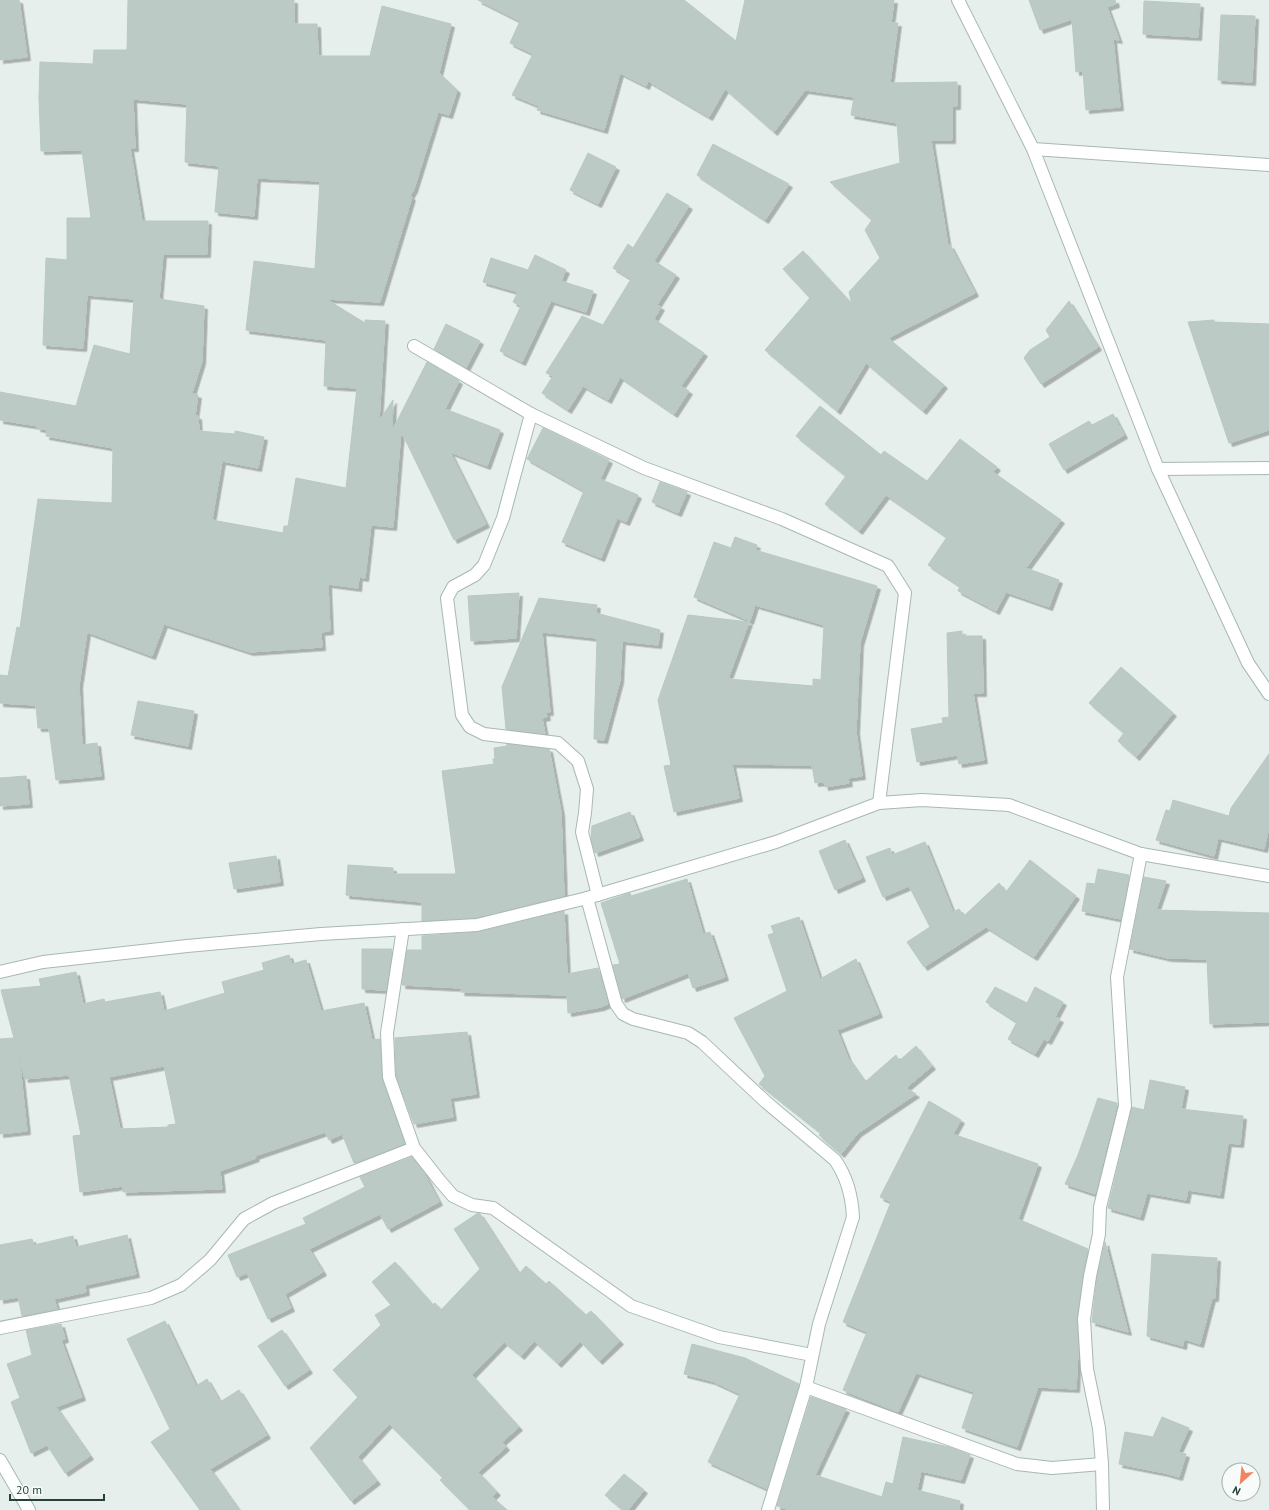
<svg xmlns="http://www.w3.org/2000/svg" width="1269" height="1510" viewBox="0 0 1269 1510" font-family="'PT Sans',sans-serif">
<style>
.building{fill:#bbcac4;stroke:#b8c9c2;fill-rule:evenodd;filter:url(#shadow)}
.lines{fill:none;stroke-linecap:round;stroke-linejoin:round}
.minor-casing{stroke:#a8b8b2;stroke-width:14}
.minor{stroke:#fff;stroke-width:12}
</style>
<defs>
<filter id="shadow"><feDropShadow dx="3.5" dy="3.5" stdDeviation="0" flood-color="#0004"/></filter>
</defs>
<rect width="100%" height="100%" fill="#e6efeb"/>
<g class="building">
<path d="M0 0H19L27 57 0 60Z"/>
<path d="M128 0H294V24H317L318 56H370L382 6 451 24 439 73 457 90 449 115 438 112 414 189 410 196 412 197 380 302 326 299 365 323V320L385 321 379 421 393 400 392 431 427 362 459 381 445 409 500 430 487 466 450 452 486 524 454 540 401 431 393 527 371 525 365 578 359 577 358 588 328 584 330 631 321 632 322 647 250 652 164 624 152 656 87 632 79 685 82 745 97 743 101 776 56 780 49 728H38L36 705 0 703V675L8 676 17 627 20 628 38 499 112 503 113 448 46 436 47 430 37 428 38 426 0 420V392L76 406 94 345 130 354 134 299 87 295 83 348 43 345 46 258 67 260V218H91L82 150 41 151 39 98 40 62 93 64 94 50H127ZM133 99 187 104 185 162 219 166 215 212 254 216 257 178 320 181 315 269 254 261 246 330 326 340 324 386 357 388 346 488 296 478 288 526H284L283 533 212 520 222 461 258 468 264 437 235 431V434L199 431 198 416H195L198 395 192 393 202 361 204 306 159 299 163 254H207L208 221H142L130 148H135Z"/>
<path d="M478 0H684L736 41 745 0H894L891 23H898L890 83 957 82V106H952V140H931L948 246 950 245 975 293 888 338 944 385 923 411 866 363 837 411 765 350 810 298 783 269 803 251 852 304 849 292 880 258 865 230 872 220 830 182 900 163 897 123 851 115 854 97 805 90 774 132 725 89 709 117 648 81 646 86 620 73 604 130 537 110 539 106 512 95 533 54 510 43 520 21Z"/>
<path d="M1029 0H1115L1116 4 1107 7 1119 40 1113 39 1120 107 1086 110 1083 71 1076 72 1072 19 1040 30Z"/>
<path d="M1144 1 1200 4 1198 37 1143 34Z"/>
<path d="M1221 15 1255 16 1252 82 1218 80Z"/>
<path d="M713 144 789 184 765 220 697 175Z"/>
<path d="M588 153 616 167 598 204 570 190Z"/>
<path d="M667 193 689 206 654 261 676 275 657 305 661 307 654 319 704 353 681 386 689 391 674 414 620 377 608 400 583 386 568 410 542 393 553 376 546 373 582 316 603 325 631 279 613 268 628 244 633 248Z"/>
<path d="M535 255 566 270 561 281 593 291 586 312 551 301 522 362 500 351 521 306 513 302 518 292 483 282 491 258 528 270Z"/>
<path d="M1069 301 1098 347 1041 384 1024 358 1030 350 1050 337 1046 330Z"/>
<path d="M1214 320V322L1269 324V430L1229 443 1188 322Z"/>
<path d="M446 324 480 341 466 368 434 349Z"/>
<path d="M820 406 881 455 884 451 927 481 960 439 997 467 993 472 1061 520 1026 568 1059 580 1049 607 1006 592 996 611 958 591 960 586 928 565 947 537 886 495 859 531 825 504 846 476 796 436Z"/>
<path d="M1113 414 1124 435 1064 470 1049 444 1089 421 1092 425Z"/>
<path d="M543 428 609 460 600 479 638 495 626 522 617 518 601 558 562 542 584 491 527 459Z"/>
<path d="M660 482 687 492 678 513 652 502Z"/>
<path d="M735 537 757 545 755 550 877 586 860 643 856 731 862 776 848 778 849 783 825 787 824 782 815 783 812 765 732 764 739 798 674 812 664 766 671 765 658 700 688 615 749 622 728 679 813 686V679L821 680 824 625 755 605 750 621 694 597 714 542 731 548Z"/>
<path d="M519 593 516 638 471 641 468 596Z"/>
<path d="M539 598 597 605 596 613 660 630 658 645 622 641 620 680 604 740 594 739 597 638 542 632 550 712H546L547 717 542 718 545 734 506 729 502 687Z"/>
<path d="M962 631V636H982L983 693H973L984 760 959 764 957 755 917 762 911 729 943 723 942 718 949 717 947 633Z"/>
<path d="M1121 667 1173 713 1136 757 1118 741 1124 733 1089 703Z"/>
<path d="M138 701 194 711 188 746 131 735Z"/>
<path d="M507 744 549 749 561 812 564 896 476 918 422 921V902L346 895 348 865 393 868V874H456L442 771 494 764 493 759H495L494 748 507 746Z"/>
<path d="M1269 754V827L1264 849 1218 838 1214 856 1156 840 1166 810 1170 811 1173 800 1229 816 1231 808Z"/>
<path d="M26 776 29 804 0 806V778Z"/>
<path d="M630 812 640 837 595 853 591 839 592 826Z"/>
<path d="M845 840 862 878 835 890 819 851Z"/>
<path d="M925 842 953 912 959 909 964 916 999 883 1006 892 1030 860 1076 896 1034 957 986 927 924 967 907 942 930 927 909 886 883 897 866 857 890 848 892 855Z"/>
<path d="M276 856 280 882 234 889 229 863Z"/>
<path d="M1098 869 1129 875 1121 919 1082 911 1087 883 1095 884Z"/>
<path d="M1144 877 1166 881 1156 910 1269 913V1022L1210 1024 1207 959 1168 958 1130 949Z"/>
<path d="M687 879 703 934 710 932 725 977 693 988 688 973 622 999 613 965 620 964 601 903 630 893 631 896Z"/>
<path d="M564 911 567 974 598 968 608 1004 601 1007 568 1013 567 995 461 992 462 988 402 985 407 950H422V936L479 932Z"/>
<path d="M799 917 820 979 856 959 879 1014 837 1030 848 1058 865 1082 896 1055 899 1061 916 1046 932 1066 906 1088 916 1094 858 1133 841 1154 819 1135 821 1133 759 1084 765 1076 734 1018 787 991 768 935 774 933 771 926Z"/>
<path d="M362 949H392L386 990 362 989Z"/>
<path d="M289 955 292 964 306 960 321 1011 364 1003 372 1040 380 1039 382 1079 405 1144 354 1163 342 1134 329 1140 325 1132 255 1156 256 1158 220 1171 222 1189 123 1192V1186L80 1192 73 1136 81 1135 69 1075 25 1079 19 1057 27 1131 0 1134V1039L14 1038 1 990 41 986 39 979 76 972 83 1004 104 999 105 1002 160 992 164 1011 225 993 222 982 264 970 262 963ZM164 1066 176 1124 168 1125V1127L120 1129 109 1077Z"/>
<path d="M995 987 1027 1003 1035 987 1063 1002 1055 1017 1060 1019 1048 1041 1044 1039 1035 1054 1008 1039 1017 1022 986 1002Z"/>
<path d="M467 1032 476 1094 450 1098 453 1117 414 1124 396 1076 395 1038Z"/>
<path d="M1150 1080 1185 1087 1181 1109 1243 1116 1240 1144 1228 1143 1220 1195 1188 1190 1186 1200 1147 1193 1140 1217 1108 1208 1132 1107 1144 1110Z"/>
<path d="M1098 1098 1117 1103V1105L1095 1194 1065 1184 1078 1155Z"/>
<path d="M929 1101 961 1120 953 1134 1038 1164 1018 1219 1088 1249 1083 1275 1077 1318 1078 1352 1076 1389 1038 1387 1017 1447 962 1428 974 1392 916 1373 898 1412 843 1390 867 1332 843 1322 891 1202 880 1197Z"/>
<path d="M412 1157 424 1173 439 1202 388 1229 380 1214 309 1249 323 1272 285 1294 291 1308 268 1319 247 1273 237 1277 228 1255 306 1224 303 1218 365 1187 360 1177Z"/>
<path d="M478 1213 480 1214 519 1274 526 1266 546 1284 549 1281 586 1315 591 1311 620 1341 599 1361 580 1341 558 1364 534 1341 521 1356 504 1342 472 1375 519 1427 502 1442 506 1447 478 1472 497 1492 492 1497 507 1510H470L440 1480 443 1478 389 1424 358 1457 377 1481 351 1501 310 1448 358 1397 333 1370 381 1325 375 1315 391 1305 372 1282 395 1262 433 1305 435 1303 441 1310 480 1269 454 1229Z"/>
<path d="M127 1235 136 1274 85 1285 86 1292 54 1299 57 1309 22 1316 18 1297 0 1300V1245L32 1239 34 1245 73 1236 76 1247Z"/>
<path d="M1105 1242 1128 1332 1092 1322 1097 1277Z"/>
<path d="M1152 1254 1217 1258 1215 1298H1212L1200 1344 1184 1339 1183 1346 1147 1336Z"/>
<path d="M165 1321 196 1386 207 1379 220 1402 239 1390 267 1435 210 1469 239 1510H200L151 1442 170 1429 127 1339Z"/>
<path d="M61 1324 65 1339 61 1340 82 1397 56 1407 90 1456 65 1473 47 1445 31 1453 11 1402 20 1398 7 1364 32 1355 26 1330Z"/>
<path d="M282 1330 309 1370 285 1386 258 1346Z"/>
<path d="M692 1344 745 1358 799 1384 767 1489 708 1462 740 1394 712 1381 684 1374Z"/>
<path d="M811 1397 846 1409 815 1475 882 1497 886 1482 893 1484 903 1437 949 1447 970 1455 961 1480 921 1471 917 1490 960 1501 959 1510H790L777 1506Z"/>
<path d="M1162 1417 1189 1428 1178 1452 1186 1454 1179 1477 1165 1473 1119 1464 1125 1432 1153 1437Z"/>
<path d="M624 1474 644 1490 628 1510H623L605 1495Z"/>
</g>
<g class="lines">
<g class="minor-casing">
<g id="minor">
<path d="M958 0 1033 149 1158 469 1248 663 1269 694"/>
<path d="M1033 149 1269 165"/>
<path d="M414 346 531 414 644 468 782 519 888 566 905 593 879 803"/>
<path d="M531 414 503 518 484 565 475 575 453 587 447 598 462 715 470 727 484 734 558 743 578 761 587 789 585 813 582 832 598 895"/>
<path d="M1158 469 1269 468"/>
<path d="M587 898 616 1004 623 1014 633 1019 688 1033 702 1042 766 1102 835 1160C847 1177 852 1197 853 1217L819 1324 806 1387 768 1510"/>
<path d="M403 929 387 1033 389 1077 414 1148 440 1181 453 1196 472 1205 493 1208 631 1306 719 1337 812 1355"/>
<path d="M0 972 43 962 187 946 321 934 477 925 587 898 776 842 879 803 922 800 1009 805 1141 854 1269 876"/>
<path d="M0 1328 151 1298 181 1285 210 1260 244 1219 273 1203 414 1148"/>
<path d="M806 1387 1017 1464 1052 1468 1102 1464"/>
<path d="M0 1460 29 1510"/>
<path d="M1103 1510 1102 1464 1099 1428 1087 1369 1084 1319 1090 1276 1099 1234 1100 1207 1125 1106 1117 977 1141 854"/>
</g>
</g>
<use href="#minor" class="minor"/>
</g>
<g transform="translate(1241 1482) rotate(207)"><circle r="19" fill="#f7fbf9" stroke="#a3b1ad"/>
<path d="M0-3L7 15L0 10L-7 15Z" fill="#f4845f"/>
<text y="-6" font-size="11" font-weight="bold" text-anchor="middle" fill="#24423a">N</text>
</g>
<path d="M10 1494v6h94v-6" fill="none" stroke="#24423a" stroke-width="2"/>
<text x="16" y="1494" font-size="12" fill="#24423a" stroke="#f7fbf9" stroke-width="3" paint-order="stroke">20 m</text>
</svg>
